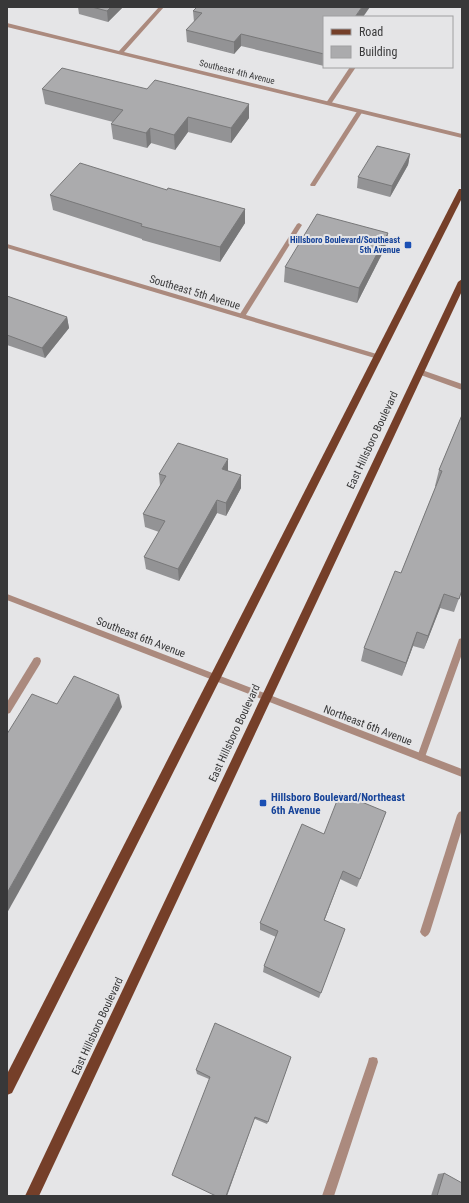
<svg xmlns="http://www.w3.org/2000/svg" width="469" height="1203" viewBox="0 0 469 1203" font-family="'Roboto Condensed',sans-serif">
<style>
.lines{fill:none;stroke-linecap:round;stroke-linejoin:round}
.service{fill:#ab8a7e;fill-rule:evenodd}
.minor{fill:#ab8a7e;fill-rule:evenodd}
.primary{fill:#753f29;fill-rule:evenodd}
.wall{fill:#939395}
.shaded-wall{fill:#787879}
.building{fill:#ababad;stroke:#787879}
.transit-dot{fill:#1a4fb4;stroke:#e5e5e7;stroke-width:1.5}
.labels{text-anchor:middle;stroke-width:4;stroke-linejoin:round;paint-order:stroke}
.far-street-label{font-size:9px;fill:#383839;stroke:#e5e5e7}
.far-transit-label{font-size:9px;font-weight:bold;fill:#164399;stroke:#e5e5e7;text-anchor:end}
.street-label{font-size:11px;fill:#383839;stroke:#e5e5e7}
.transit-label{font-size:11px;font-weight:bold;fill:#164399;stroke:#e5e5e7;text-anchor:start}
</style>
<rect width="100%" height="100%" fill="#e5e5e7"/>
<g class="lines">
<g class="service">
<path d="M350 67H356L331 104H327L326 103Z"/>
<path d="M358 110 363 111 315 186H311L310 185Z"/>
<path d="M299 223 302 225 244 318H240V314L297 224Z"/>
<path d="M462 638V654L425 757 424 760 421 761 418 760 417 757 458 642 459 639Z"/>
<path d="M37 657 40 658 41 661 40 664 10 713 7 714V702L34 658Z"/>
<path d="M462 811V829L430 932 428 935 425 937 422 935 420 932 457 815 459 812Z"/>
<path d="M373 1057 377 1058 378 1062 334 1196H322L368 1062 369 1058Z"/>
</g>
<g class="minor">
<path d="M159 7H164L124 52 462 134V138L7 27V23L119 51Z"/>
<path d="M7 244 380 355 381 357 378 359 7 248Z"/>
<path d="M418 370H422L462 384V390L418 374 417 372Z"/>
<path d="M7 594 462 769V777L7 600Z"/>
</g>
<g class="primary">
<path d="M459 189H462V198L12 1093 7 1095V1074Z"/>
<path d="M462 279V291L39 1196H25L458 282Z"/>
</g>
</g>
<g class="wall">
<path d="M78 7H123L108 22 79 14Z"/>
<path d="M193 11 324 17V66L241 46 234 54 187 42 186 30 194 22Z"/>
<path d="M42 89 249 118 231 143 188 132 175 150 151 143 147 148 113 139 111 124 113 122 45 104Z"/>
<path d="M410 154 408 165 390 197 357 188 358 177Z"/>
<path d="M167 190 245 209V223L220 262 142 240V239L53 210 50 195Z"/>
<path d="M388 233 385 248 357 303 284 282 285 267Z"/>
<path d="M7 296 67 317 69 328 45 358 7 345Z"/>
<path d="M462 415V590L454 612 440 608 424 649 413 646 402 676 361 661 364 648 401 573 436 486H435L439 470Z"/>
<path d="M228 471 241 475V488L226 516 217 513 179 581 146 569 144 557 159 532 145 527 143 514 160 486 159 474Z"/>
<path d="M386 812 357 887 340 879 324 920 345 929 319 998 263 972 264 966 276 937 260 930V923L324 834Z"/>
<path d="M291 1057 267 1124 255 1119 209 1079 197 1074 196 1070Z"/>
<path d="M444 1173 462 1196H431L438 1174Z"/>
</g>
<g class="shaded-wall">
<path d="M111 7H123L108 22 107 11Z"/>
<path d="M362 7H370L363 17H355Z"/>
<path d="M241 34V46L234 54V42Z"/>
<path d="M249 104V118L231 143V128Z"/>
<path d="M188 117V132L175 150 174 135Z"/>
<path d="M150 128 151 143 147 148 146 133Z"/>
<path d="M410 154 408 165 390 197 392 186Z"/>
<path d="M245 209V223L220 262V247Z"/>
<path d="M388 233 385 248 357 303 359 288Z"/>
<path d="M67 317 69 328 45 358 42 348Z"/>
<path d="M228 459V473L222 469Z"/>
<path d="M241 475V488L226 516V503Z"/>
<path d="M217 500V513L179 581 178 569Z"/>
<path d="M444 594 440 608 424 649 428 636Z"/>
<path d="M417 632 413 646 402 676 406 663Z"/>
<path d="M119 695 122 707 7 913V893Z"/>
<path d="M343 871 322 927 324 920Z"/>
<path d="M255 1117 227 1196H226Z"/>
</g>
<g class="building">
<path d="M92 7H111L107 11Z"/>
<path d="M197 7H362L355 17H324V54L241 34 234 42 186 30 202 13 193 11Z"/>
<path d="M62 68 147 89 155 80 249 104 231 128 188 117 174 135 150 128 146 133 111 124 123 110 42 89Z"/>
<path d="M377 146 410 154 392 186 358 177Z"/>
<path d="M80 163 167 190 168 188 245 209 220 247 141 226 142 224 50 195Z"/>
<path d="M317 214 388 233 359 288 285 267Z"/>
<path d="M7 296 67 317 42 348 7 335Z"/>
<path d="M462 415V590L459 599 444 594 428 636 417 632 406 663 364 648 395 571 401 573 442 471 439 470Z"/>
<path d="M178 443 228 459 222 469 241 475 226 503 217 500 178 569 144 557 165 521 143 514 166 476 159 474Z"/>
<path d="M74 676 119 695 7 893V734L32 694 57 704Z"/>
<path d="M340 793 386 812 360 879 343 871 324 920 345 929 321 993 264 966 278 931 260 923 302 824 324 834Z"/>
<path d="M215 1023 291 1057 268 1122 255 1117 226 1196H216L172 1175 210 1077 196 1070Z"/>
<path d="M444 1173 462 1183V1196H437Z"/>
</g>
<g class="transit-dot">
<rect x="404" y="241" width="8" height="8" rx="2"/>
<rect x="259" y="799" width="8" height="8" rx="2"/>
</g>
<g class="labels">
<g class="far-street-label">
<text transform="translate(237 72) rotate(14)" y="3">Southeast 4th Avenue</text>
</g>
<g class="far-transit-label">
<text x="400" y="243">Hillsboro Boulevard/Southeast<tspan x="400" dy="10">5th Avenue</tspan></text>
</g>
<g class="street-label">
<text transform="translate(195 292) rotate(17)" y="4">Southeast 5th Avenue</text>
<text transform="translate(372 440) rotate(-65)" y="4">East Hillsboro Boulevard</text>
<text transform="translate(141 637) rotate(21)" y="4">Southeast 6th Avenue</text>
<text transform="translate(368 725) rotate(21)" y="4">Northeast 6th Avenue</text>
<text transform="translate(234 733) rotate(-65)" y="4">East Hillsboro Boulevard</text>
<text transform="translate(97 1026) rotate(-65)" y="4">East Hillsboro Boulevard</text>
</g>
<g class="transit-label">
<text x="271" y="801">Hillsboro Boulevard/Northeast<tspan x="271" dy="13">6th Avenue</tspan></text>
</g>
</g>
<rect width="469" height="1203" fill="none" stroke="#383839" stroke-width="16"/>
<rect x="323" y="16" width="130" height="52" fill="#e5e5e7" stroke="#a0a0a1"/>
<rect x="331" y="29" width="20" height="6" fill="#753f29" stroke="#a0a0a1"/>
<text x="359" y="36" font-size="12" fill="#383839">Road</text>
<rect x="331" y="46" width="20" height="12" fill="#ababad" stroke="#a0a0a1"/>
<text x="359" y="56" font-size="12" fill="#383839">Building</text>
</svg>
